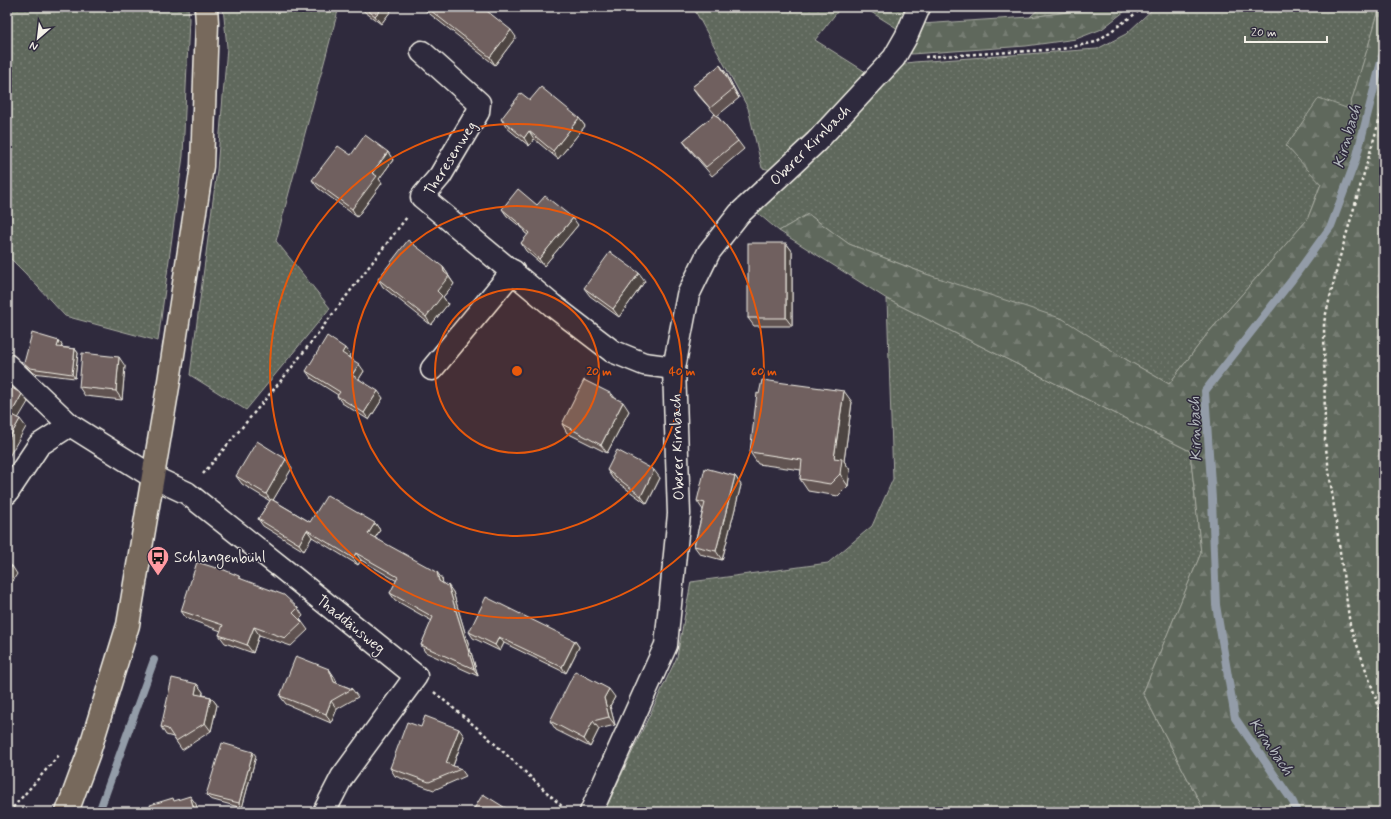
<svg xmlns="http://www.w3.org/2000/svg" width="1391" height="819" viewBox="0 0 1391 819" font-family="Mynerve,sans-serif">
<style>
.grass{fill:url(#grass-dots);stroke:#a9aca2}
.forest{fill:url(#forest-firs);stroke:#a9aca2}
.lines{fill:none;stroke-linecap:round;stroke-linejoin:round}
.stream{stroke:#939ca8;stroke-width:8}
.minor-casing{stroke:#f4f1e8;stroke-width:25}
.major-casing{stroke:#f4f1e8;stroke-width:25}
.path{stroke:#f4f1e8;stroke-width:2.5;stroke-dasharray:3 3;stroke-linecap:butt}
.minor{stroke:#2f2a3d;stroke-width:22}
.major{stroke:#77695c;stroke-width:22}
.wall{fill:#605351;stroke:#f4f1e8}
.shaded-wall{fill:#4e4442;stroke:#f4f1e8}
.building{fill:#70615e;stroke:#f4f1e8}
.ring{fill:none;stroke:#e8590c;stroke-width:2}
.labels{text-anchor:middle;stroke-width:3;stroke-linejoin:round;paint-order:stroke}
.street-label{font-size:15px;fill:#f4f1e8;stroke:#2f2a3d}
.poi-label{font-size:15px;fill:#f4f1e8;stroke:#2f2a3d;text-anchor:start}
.water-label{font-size:16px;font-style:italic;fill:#b3b8bd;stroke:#2f2a3d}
.centre{fill:#e8590c;stroke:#2f2a3d;stroke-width:2}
.ring-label{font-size:12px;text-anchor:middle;font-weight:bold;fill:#e8590c;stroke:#2f2a3d;stroke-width:3;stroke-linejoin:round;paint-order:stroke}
</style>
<defs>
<pattern id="grass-dots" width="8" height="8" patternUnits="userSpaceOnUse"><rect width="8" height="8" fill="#5e675b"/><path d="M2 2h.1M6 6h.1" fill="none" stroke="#767d73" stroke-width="1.8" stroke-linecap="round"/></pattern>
<pattern id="forest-firs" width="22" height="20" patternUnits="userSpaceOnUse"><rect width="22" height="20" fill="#5e675b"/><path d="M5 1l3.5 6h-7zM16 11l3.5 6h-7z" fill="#767d73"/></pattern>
</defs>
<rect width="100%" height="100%" fill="#2f2a3d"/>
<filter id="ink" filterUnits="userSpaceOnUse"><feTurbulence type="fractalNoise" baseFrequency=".025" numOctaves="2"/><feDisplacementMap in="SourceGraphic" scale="8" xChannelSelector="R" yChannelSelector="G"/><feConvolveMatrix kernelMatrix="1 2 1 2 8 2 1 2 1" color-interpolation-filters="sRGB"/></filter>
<g filter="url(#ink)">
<g class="grass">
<path d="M7 7H188L189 19 183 156 158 341 65 316 25 273 7 255Z"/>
<path d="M223 7H339L276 241 330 308 246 410 190 375 217 170 227 47Z"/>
<path d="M693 7H841L815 40 869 74 772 170 762 168 748 108Z"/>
<path d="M863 7H907L903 32Z"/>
<path d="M1041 7H1106L1030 17Z"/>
<path d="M1155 7H1380L1349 110 1307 220 1208 333 1169 384 1127 360 926 274 849 244 808 214 779 231 754 210 901 67 907 63 914 62 1097 49 1126 34Z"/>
<path d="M887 299 1190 451 1201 553 1143 693 1205 812H604L677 657 691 582 828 563 872 526 893 479Z"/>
</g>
<g class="forest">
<path d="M1106 7H1130L1102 29 1076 39 1026 46 911 54 909 47 921 24 1030 17Z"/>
<path d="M1380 7H1384V812H1205L1143 693 1201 553 1190 451 887 299 779 231 808 214 849 244 926 274 1063 319 1127 360 1169 384 1208 333 1307 220 1321 184 1286 146 1319 98 1349 109Z"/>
</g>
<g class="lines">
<g class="stream">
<path d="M99 812 154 660"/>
<path d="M1297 812 1293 802 1235 718 1216 605 1212 499 1205 391 1292 280 1331 226 1356 159 1384 50"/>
</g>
<g class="minor-casing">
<g id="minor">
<path d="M422 52 479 103 478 112 440 176 422 197 552 305 612 351 644 364 674 368"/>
<path d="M7 365 70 425 153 477 187 493 283 569 416 676 342 777 324 812"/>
<path d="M432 369 513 271"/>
<path d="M7 493 39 445 70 425"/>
<path d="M591 812 666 645 679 514 674 368 688 295 709 252 739 214 816 142 894 58 906 37 919 7"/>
</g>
</g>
<g class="major-casing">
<path id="major" d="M67 812 88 755 128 625 169 381 202 166 207 23 206 7"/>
</g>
<g class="path">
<path d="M925 57 1062 49 1096 42 1135 14 1142 7"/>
<path d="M1384 104 1339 260 1324 322 1325 441 1350 625 1384 721"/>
<path d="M203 474 289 371 407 217"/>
<path d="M434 692 482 732 566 810"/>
<path d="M9 812 60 754"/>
</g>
<use href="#minor" class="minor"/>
<use href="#major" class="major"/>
</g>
<g class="wall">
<path d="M360 7H394L381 24 361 9Z"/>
<path d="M421 7H482L516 37 495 65Z"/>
<path d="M720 65 726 73 739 98 717 116 738 141 744 149 712 176 689 149 683 141 715 114 698 95 692 87Z"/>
<path d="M530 100 579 118 585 126 558 159 534 139 529 146 506 127 501 119Z"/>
<path d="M388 152 393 160 379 179 382 183 357 217 318 188 312 180 351 155Z"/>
<path d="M537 205 578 225 544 266 526 251 521 243 528 235 525 233 522 228 507 216 502 209Z"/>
<path d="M786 243 792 251V326H754L748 318Z"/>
<path d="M443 267 454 284 443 297 448 304 431 325 383 287 378 279Z"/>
<path d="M645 281 619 317 590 296 584 288Z"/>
<path d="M59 341 62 345 61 347 75 349 78 353 75 378 33 373 27 367 24 363Z"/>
<path d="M350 355 349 357 364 371 359 379 383 398 369 420 342 403 337 396 338 395 311 378 306 371Z"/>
<path d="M125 366 122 400 85 396 79 387Z"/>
<path d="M612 394 615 398 629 411 607 453 567 433 562 424Z"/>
<path d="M852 402 844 461 850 470 848 486 838 496 808 491 800 479 801 470 758 464 750 452Z"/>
<path d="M286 459 292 468 273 500 310 522 375 523 380 530 375 538 442 579 443 584 453 592 478 676 425 652 421 645 432 621 395 600 390 593 397 581 361 560 358 565 312 537 304 551 263 526 258 519 270 501 242 484 236 476Z"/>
<path d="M607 470 660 478 647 504 613 479Z"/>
<path d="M735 476 741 485 722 560 700 554 694 546 703 510 697 501Z"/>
<path d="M239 576 242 580 298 608 303 616 300 619 308 630 291 646 259 635 253 653 225 643 219 635 221 631 186 618 181 611Z"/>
<path d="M469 632 575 641 579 647 566 673 504 643 500 651 473 638Z"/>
<path d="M329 669 335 678 337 683 352 689 358 697 337 709 331 723 286 704 280 696Z"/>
<path d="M197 684 203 692V695L211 697 217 705 211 731 182 750 173 737 166 735 161 727Z"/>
<path d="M615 697 610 706 615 725 599 729 590 747 556 730 550 721Z"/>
<path d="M421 727 464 736 453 766 461 769 466 776 434 790 395 776 390 768Z"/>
<path d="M256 756 242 808 210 799 206 795Z"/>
</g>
<g class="shaded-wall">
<path d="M383 7H394L381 24 375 16Z"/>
<path d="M511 30 516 37 495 65 490 57Z"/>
<path d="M720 65 726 73 739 98 733 89Z"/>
<path d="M579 118 585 126 558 159 553 151Z"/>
<path d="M529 131 534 139 529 146 524 138Z"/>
<path d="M388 152 393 160 379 179 382 183 357 217 352 209 372 173Z"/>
<path d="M573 218 578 225 544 266 539 259Z"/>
<path d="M786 243 792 251V326L786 318Z"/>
<path d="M443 267 448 274 449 277 454 284 443 297 448 304 431 325 426 317 437 291 444 272Z"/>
<path d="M639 273 645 281 619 317 613 309Z"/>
<path d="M59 341 62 345 60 351 57 347Z"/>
<path d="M345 348 350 355 347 360 342 353Z"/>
<path d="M75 349 78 353 75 378 72 374Z"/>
<path d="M119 357 125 366 122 400 116 391Z"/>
<path d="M359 364 364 371 357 382 352 375Z"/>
<path d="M378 391 383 398 369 420 364 413Z"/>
<path d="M844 391 852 402 844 461 850 470 848 486 840 474 834 458Z"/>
<path d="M22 394 28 402 16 422 11 414Z"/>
<path d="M623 402 629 411 607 453 601 445Z"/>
<path d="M20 419 26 427 7 460V442Z"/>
<path d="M286 459 292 468 272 502 266 494Z"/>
<path d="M654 470 660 478 647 504 641 496Z"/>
<path d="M735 476 741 485 722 560 716 551Z"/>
<path d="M375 523 380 530 373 541 368 534Z"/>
<path d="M307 530 312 537 304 551 299 544Z"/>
<path d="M356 553 361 560 358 565 353 558Z"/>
<path d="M12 566 17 574 7 590V573Z"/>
<path d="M437 572 442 579 444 588 439 581Z"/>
<path d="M448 585 453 592 478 676 474 669Z"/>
<path d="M254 627 259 635 253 653 247 645Z"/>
<path d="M499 637 504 643 500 651 495 645Z"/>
<path d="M575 641 579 647 566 673 562 667Z"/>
<path d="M329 669 335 678 340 690 334 682Z"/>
<path d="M197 684 203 692 201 702 195 694Z"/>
<path d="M609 689 615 697 610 706 615 725 609 717 604 698Z"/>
<path d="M211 697 217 705 211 731 205 723Z"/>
<path d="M331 701 337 709 331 723 326 714Z"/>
<path d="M593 721 599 729 590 747 584 739Z"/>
<path d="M459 729 464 736 451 771 446 763Z"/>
<path d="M253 752 256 756 242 808 239 803Z"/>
<path d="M190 796 196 804 198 812H195Z"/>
</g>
<g class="building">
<path d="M363 7H383L375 16Z"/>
<path d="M426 7H482L511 30 490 57Z"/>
<path d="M720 65 733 89 710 108 692 87Z"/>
<path d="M541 87 579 118 553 151 529 131 524 138 501 119 521 93 530 100Z"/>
<path d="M715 114 738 141 706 167 683 141Z"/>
<path d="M365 135 388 152 372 173 377 176 352 209 312 180 338 146 351 155Z"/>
<path d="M518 189 537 205 545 196 573 218 539 259 521 243 529 233 520 225H521L502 209Z"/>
<path d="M408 240 443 267 444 272 449 276 437 291 442 296 426 317 378 279Z"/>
<rect x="748" y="243" width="38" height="75"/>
<path d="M610 252 639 273 613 309 584 288Z"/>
<path d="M32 333 59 341 57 347 75 349 72 374 30 368 24 363Z"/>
<path d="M327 336 345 348 342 353 359 364 352 375 378 391 364 413 337 396 340 392 306 371Z"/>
<path d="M82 353 119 357 116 391 79 387Z"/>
<path d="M584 380 612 394 611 396 623 402 601 445 562 424Z"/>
<path d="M762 380 844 391 834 458 842 459 840 474 830 484 800 479 802 460 750 452 757 393 759 394Z"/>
<path d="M7 385 22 394 11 414 20 419 7 442Z"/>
<path d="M257 441 286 459 266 494 236 476Z"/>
<path d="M617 450 654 470 641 496 607 470Z"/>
<path d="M705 468 735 476 716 551 694 546 705 503 697 501Z"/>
<path d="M327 495 375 523 368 534 437 572 439 581 447 586 448 585 474 669 421 645 433 617 390 593 398 577 356 553 353 558 307 530 299 544 258 519 271 499 310 522Z"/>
<path d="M197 562 216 568 217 567 239 576V578L284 595 298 608 293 613 302 622 285 638 254 627 247 645 219 635 223 625 181 611Z"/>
<path d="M7 563 12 566 7 573Z"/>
<path d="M486 597 575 641 562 667 499 637 495 645 469 632Z"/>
<path d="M296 656 329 669 334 682 352 689 331 701 326 714 280 696Z"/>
<path d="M575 671 609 689 604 698 609 717 593 721 584 739 550 721Z"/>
<path d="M172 678 197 684 195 694 211 697 205 723 176 741 168 729 161 727Z"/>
<path d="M425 716 459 729 446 763 461 769 429 782 390 768 407 722 421 727Z"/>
<path d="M222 743 253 752 239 803 206 795Z"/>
<path d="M483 794 512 812H472Z"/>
<path d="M190 796 195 812H152L150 805 173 798 174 801Z"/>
</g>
</g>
<circle cx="517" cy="371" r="82" fill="#e8590c" fill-opacity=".12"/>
<g class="ring">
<circle cx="517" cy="371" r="82"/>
<circle cx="517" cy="371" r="165"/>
<circle cx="517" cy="371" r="247"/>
</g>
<defs>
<g id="bus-pin" transform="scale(1.15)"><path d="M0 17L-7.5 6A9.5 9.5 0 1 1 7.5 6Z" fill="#ff9aa2" stroke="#2f2a3d"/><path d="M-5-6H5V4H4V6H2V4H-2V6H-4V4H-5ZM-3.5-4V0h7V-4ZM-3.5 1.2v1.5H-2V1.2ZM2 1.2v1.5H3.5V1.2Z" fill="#111"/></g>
</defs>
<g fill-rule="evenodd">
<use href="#bus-pin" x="158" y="557"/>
</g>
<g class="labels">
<g class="street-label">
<text transform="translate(810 145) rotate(-45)" y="5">Oberer Kirnbach</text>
<text transform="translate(450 158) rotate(-58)" y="5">Theresenweg</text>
<text transform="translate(677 447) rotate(-92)" y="5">Oberer Kirnbach</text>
<text transform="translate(351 624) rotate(39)" y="5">Thaddäusweg</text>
</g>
<g class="poi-label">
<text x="174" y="562">Schlangenbühl</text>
</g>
<g class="water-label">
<text transform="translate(1346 136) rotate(-74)" y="6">Kirnbach</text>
<text transform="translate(1194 429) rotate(-92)" y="6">Kirnbach</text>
<text transform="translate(1272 746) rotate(55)" y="6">Kirnbach</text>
</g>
</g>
<circle cx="517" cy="371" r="6" class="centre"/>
<g class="ring-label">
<text x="599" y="375">20 m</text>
<text x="682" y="375">40 m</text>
<text x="764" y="375">60 m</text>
</g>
<rect width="1391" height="819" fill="none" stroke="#2f2a3d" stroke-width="24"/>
<rect x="12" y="12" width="1367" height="795" fill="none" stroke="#f4f1e8" stroke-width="1.5" filter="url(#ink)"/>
<g transform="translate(38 38) rotate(208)" stroke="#2f2a3d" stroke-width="3" paint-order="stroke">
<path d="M0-3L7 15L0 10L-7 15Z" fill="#f4f1e8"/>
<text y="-6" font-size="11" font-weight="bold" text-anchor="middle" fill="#f4f1e8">N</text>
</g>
<path d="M1245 36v6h82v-6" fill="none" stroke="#f4f1e8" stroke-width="2"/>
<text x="1251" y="36" font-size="12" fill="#f4f1e8" stroke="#2f2a3d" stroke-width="3" paint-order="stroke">20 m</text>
</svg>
